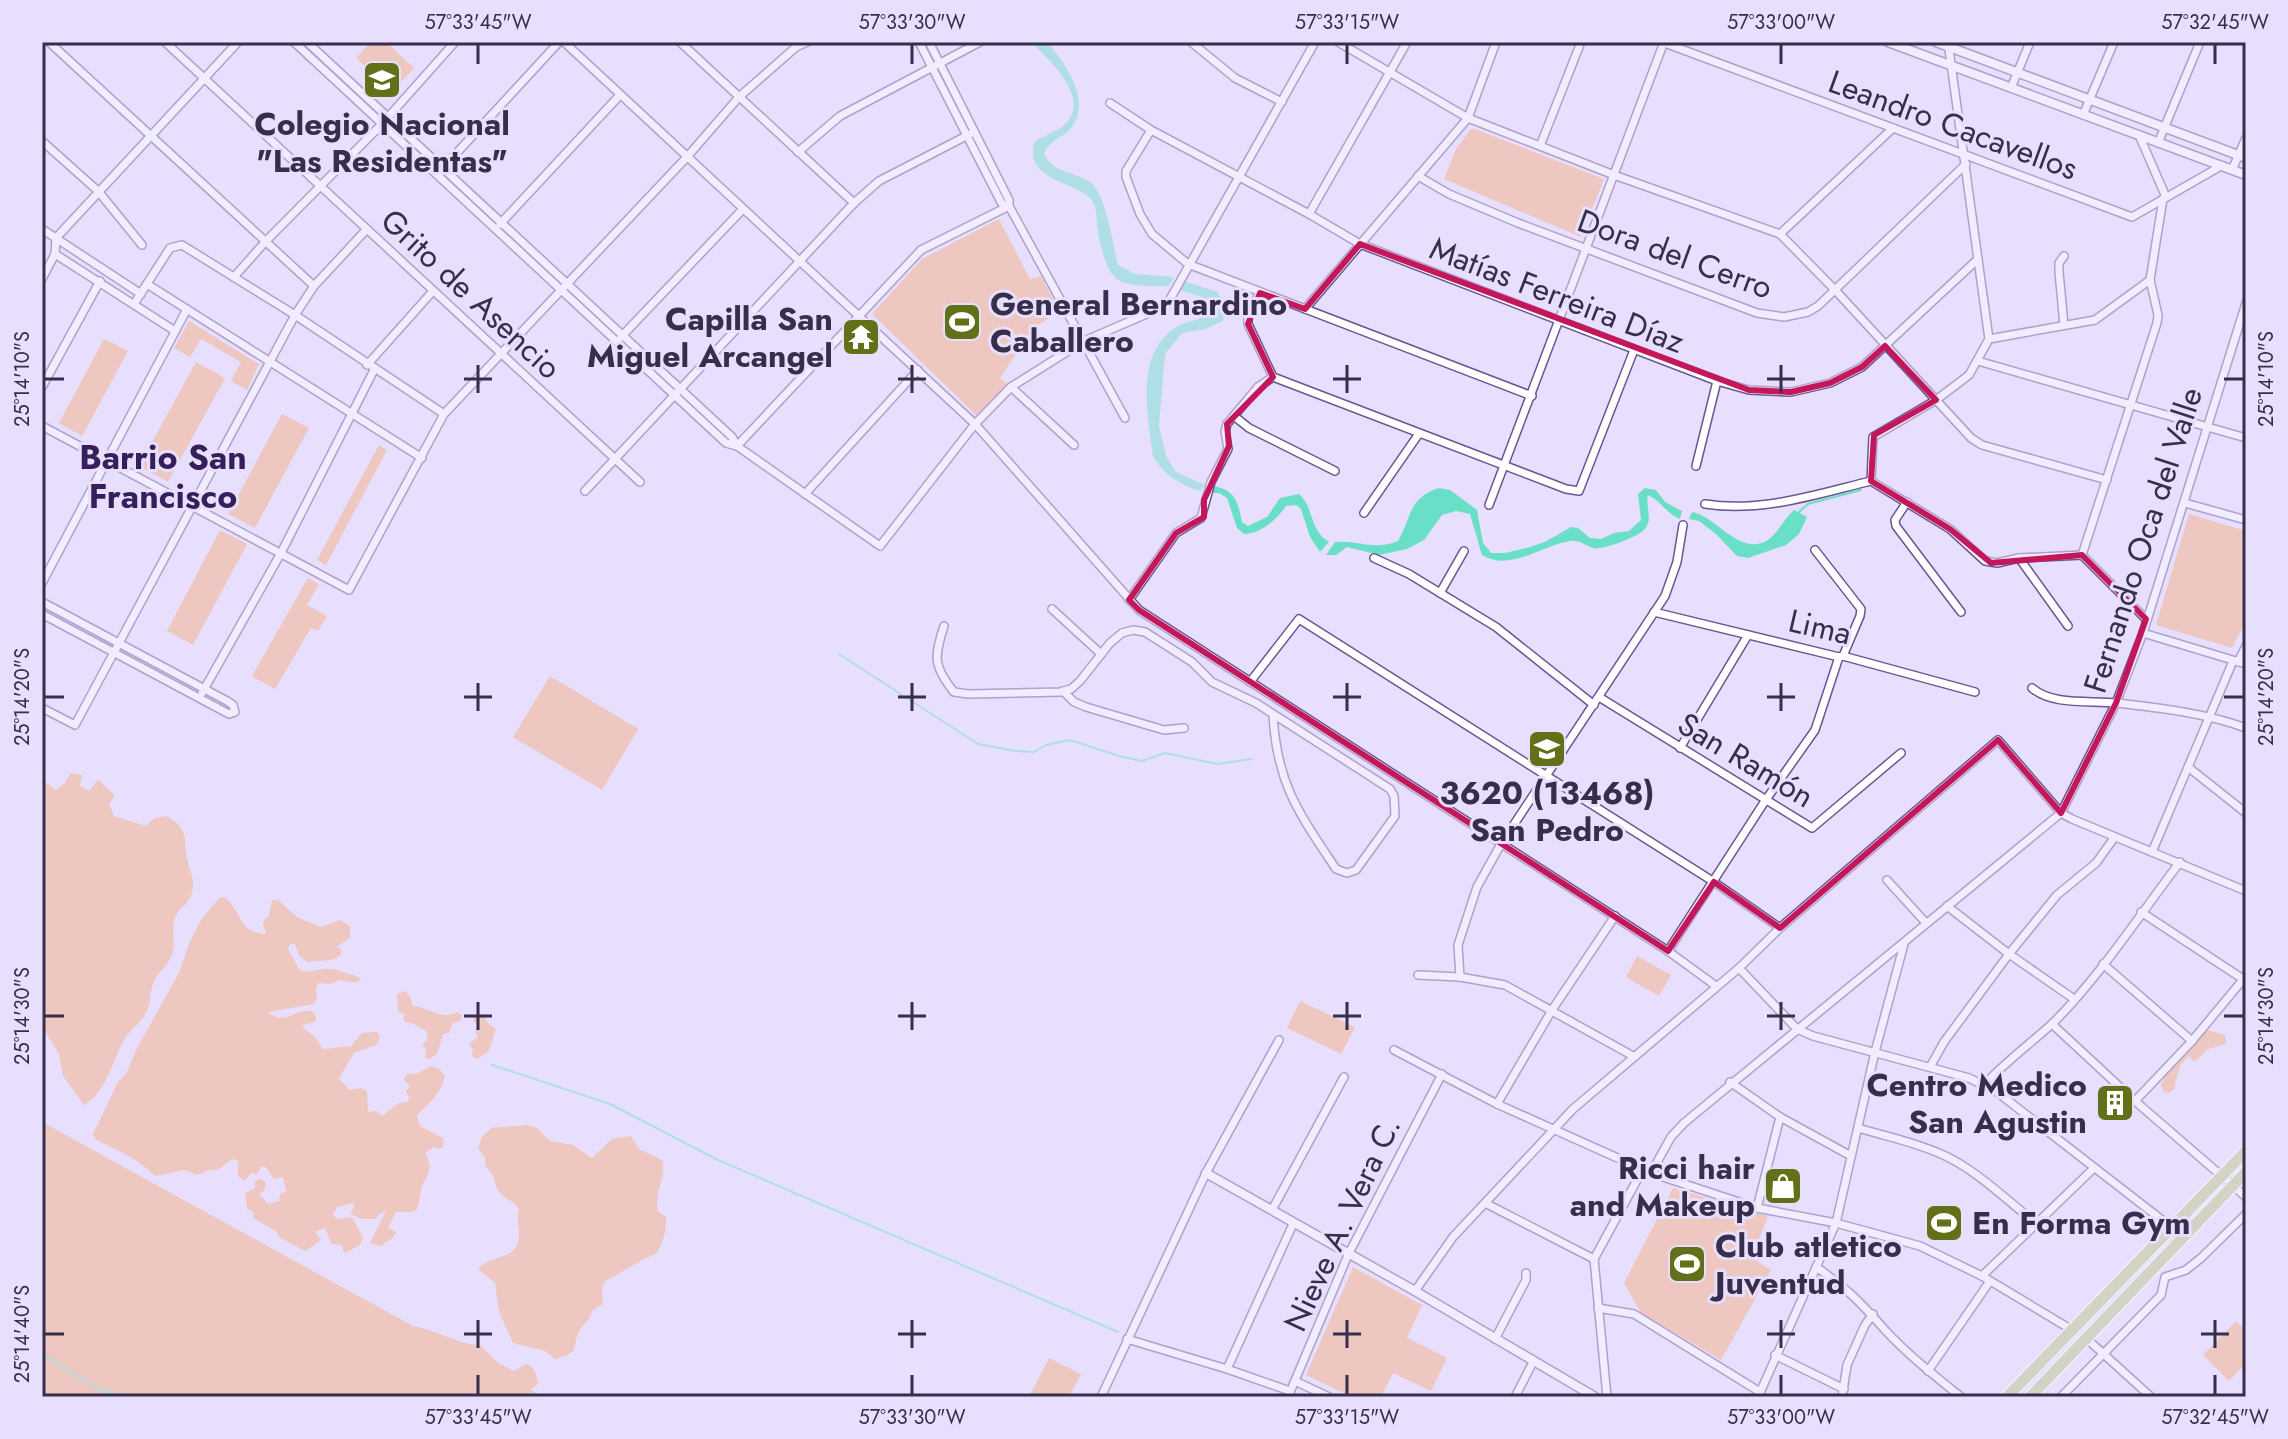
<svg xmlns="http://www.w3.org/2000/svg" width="2288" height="1439" viewBox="0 0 2288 1439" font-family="Jost,sans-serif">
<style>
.green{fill:#f3ac76}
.water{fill:#6adfc7}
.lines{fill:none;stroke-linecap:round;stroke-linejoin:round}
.stream{stroke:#6adfc7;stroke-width:2}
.minor-casing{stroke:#6a5595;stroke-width:10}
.tertiary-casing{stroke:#6a5595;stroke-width:11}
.trunk-casing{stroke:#fff;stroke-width:14}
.minor{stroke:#fff;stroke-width:7}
.tertiary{stroke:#fff;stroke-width:8}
.trunk{stroke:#b8c480;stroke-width:11}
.marked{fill:none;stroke:#c2185b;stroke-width:6;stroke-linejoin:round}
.ticks{fill:none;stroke:#372e4b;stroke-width:3}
.labels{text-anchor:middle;stroke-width:6;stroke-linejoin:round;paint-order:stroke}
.poi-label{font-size:32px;font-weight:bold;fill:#372e4b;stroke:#e7dffd;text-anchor:start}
.street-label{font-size:32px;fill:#372e4b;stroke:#e7dffd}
.neighbourhood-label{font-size:34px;font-weight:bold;fill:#351e5a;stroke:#e7dffd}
.neatline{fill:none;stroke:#372e4b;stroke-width:3}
.ticks-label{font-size:20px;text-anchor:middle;fill:#372e4b}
</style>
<rect width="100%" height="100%" fill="#e7dffd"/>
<g class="green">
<path d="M371 42H386L414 68 393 91 356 58Z"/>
<path d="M1472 128 1604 179 1581 237 1444 179 1456 149Z"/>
<path d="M999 219 1030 279 1041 276 1059 311 1032 330 1000 378 1008 385 976 415 872 314 922 259Z"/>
<path d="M189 321 259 364 247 390 231 381 241 362 201 339 190 357 174 348Z"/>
<path d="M104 339 128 351 82 436 59 423Z"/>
<path d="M196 362 225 378 168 482 139 466Z"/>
<path d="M282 414 309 428 255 528 228 514Z"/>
<path d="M379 445 387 450 326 565 317 560Z"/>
<path d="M2189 514 2246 531V621L2232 648 2156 625Z"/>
<path d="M220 530 247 544 193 645 167 631Z"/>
<path d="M308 578 319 584 307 605 327 616 318 631 311 628 275 689 252 676Z"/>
<path d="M550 676 638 729 602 790 513 737Z"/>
<path d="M71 773 82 775 80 786 89 791 98 780 115 795 109 804 114 816 146 826 155 818 167 816C192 832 182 839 188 863 191 876 195 877 192 892 190 903 179 908 175 917 171 929 176 942 172 954 170 964 160 970 155 979 150 989 151 999 148 1009 143 1021 132 1028 125 1038 112 1061 107 1092 84 1105L63 1076 59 1054 42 1026V780L56 790 65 783Z"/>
<path d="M224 897C243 910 236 932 265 934L266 931 263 926 264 920 269 916 272 900H278L297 917 321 927 340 920 350 926V938L336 947 341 949V955L331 960 307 962 299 955 295 944H290L288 949 299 969 304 972C321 970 327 966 343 972 350 975 355 974 361 979L357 983 340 980 330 984 319 983 316 988 317 999 314 1004 268 1012C284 1027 294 1008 312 1011L316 1016 315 1022 303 1025 302 1027 315 1037 323 1049 351 1046 362 1033 377 1032 380 1037 376 1045 354 1053 339 1078 349 1090 361 1088 367 1091 368 1112 376 1111 382 1116 399 1103 408 1102 409 1097 406 1091 410 1086 404 1080 406 1075 418 1073 431 1066 439 1069 445 1076C442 1092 428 1105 417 1115L420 1126 443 1138 444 1146 439 1149 434 1147 425 1153C432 1165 430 1171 424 1182 420 1190 420 1200 417 1209L412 1212H396L388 1228 396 1232 394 1237 381 1246 370 1243 386 1211 379 1214 376 1219H361L350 1214 355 1205 353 1203 337 1207 333 1215 337 1219 352 1217 363 1238 360 1245 345 1253 343 1251 342 1246 331 1243 325 1228 315 1232 321 1240 305 1251 279 1237 277 1232 253 1218 254 1212 247 1209 245 1193 255 1188V1180L261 1179 266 1183 264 1191 259 1194 268 1204 279 1201 280 1195 286 1191 283 1177 274 1179 266 1167H261L257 1174 251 1173 245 1181 238 1176V1162L234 1159C223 1162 222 1173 207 1170 198 1178 193 1173 185 1170L155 1176 136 1160 95 1139 93 1134 118 1082 126 1074 137 1048 179 973 190 941 201 920 219 898Z"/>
<path d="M1637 956 1671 975 1659 996 1626 977Z"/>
<path d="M405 991 409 995 413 1006C428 1007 442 1021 457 1012L462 1015 461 1020 452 1024 449 1033 443 1034 437 1054 430 1059 425 1058 426 1049 422 1045 428 1039 426 1031 414 1024 405 1022 403 1017 406 1014 398 1012 397 994Z"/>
<path d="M1300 1001 1355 1027 1341 1054 1287 1028Z"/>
<path d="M476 1014 484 1015 487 1022 496 1029 489 1051 477 1059 472 1056 473 1050 469 1043 478 1038 475 1032 478 1024 473 1021Z"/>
<path d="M2205 1029 2225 1035 2226 1044 2208 1049 2194 1062 2189 1056 2181 1064 2174 1087H2177L2169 1093 2164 1092 2161 1085C2171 1058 2197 1051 2205 1029Z"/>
<path d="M42 1122 413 1326C437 1330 456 1344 480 1345L498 1363 514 1371 526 1364C535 1367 537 1376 538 1384L530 1390 544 1397H42Z"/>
<path d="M527 1125 537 1128 550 1141 573 1145 592 1158 612 1139 631 1136 639 1149 662 1160C667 1176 654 1190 658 1211L666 1217C667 1229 663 1244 656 1254 638 1260 623 1273 605 1281L602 1289 603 1304 592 1311C590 1320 587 1320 582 1327 569 1344 584 1353 555 1359L545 1351 513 1343 499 1312 495 1283 478 1269C489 1256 508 1260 516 1247 523 1236 515 1221 519 1209 514 1200 503 1199 498 1190 492 1177 497 1178 485 1166V1158L478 1148 482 1137 491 1128Z"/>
<path d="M1673 1188 1768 1216 1752 1258 1771 1270 1721 1360 1641 1313 1624 1283Z"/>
<path d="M1353 1267 1422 1305 1407 1338 1447 1358 1431 1391 1393 1373 1381 1397H1352L1306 1375Z"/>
<path d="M2236 1321 2246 1331V1363L2229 1381 2203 1355Z"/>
<path d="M1049 1358 1081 1374 1069 1397H1029Z"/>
</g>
<g class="water">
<path d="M1031 42H1047C1066 64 1092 100 1071 128 1062 140 1053 136 1044 153 1050 172 1076 172 1090 182 1106 194 1113 245 1118 265L1135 274 1174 277 1169 286C1117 286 1109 287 1098 232 1096 222 1098 211 1093 202 1082 182 1021 182 1035 141 1044 136 1055 132 1063 126 1094 99 1049 60 1031 42Z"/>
<path d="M1184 281 1217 292 1225 303 1223 321 1205 329 1182 333 1165 354 1159 426 1166 456 1176 472 1205 485 1200 491C1180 484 1164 476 1153 456 1148 415 1134 355 1175 328 1188 319 1204 322 1214 309L1211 300 1180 290Z"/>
<path d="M1214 486C1235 490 1238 502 1242 522L1248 526 1267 517 1280 498 1299 494C1315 509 1308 528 1329 542L1320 552 1310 537 1301 509 1296 505 1286 506C1276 520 1262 533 1244 534L1237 528 1227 498 1219 493H1211Z"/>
<path d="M1439 488 1450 490 1477 510 1483 543 1491 553H1505L1530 547 1545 542 1571 527 1578 528 1590 538 1601 539 1614 533 1629 531 1641 520 1638 494 1645 488 1656 490 1665 502 1682 511 1680 519C1667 514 1661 501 1648 495 1645 507 1654 519 1644 530 1639 536 1602 551 1593 548 1584 545 1580 540 1570 541 1540 546 1511 572 1482 555L1470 514 1456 511 1442 515 1424 540 1407 549 1379 555 1347 547 1336 555H1326L1335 542C1358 540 1375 551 1398 541 1412 517 1408 498 1439 488Z"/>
<path d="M1794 510 1807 517 1799 534 1786 545 1748 558 1737 556 1716 534 1699 521 1689 519 1692 512C1718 517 1739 557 1768 540 1778 533 1784 519 1794 510Z"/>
</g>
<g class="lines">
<g class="stream">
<path d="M1799 512 1808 504 1861 490"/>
<path d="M839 654 978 744 1016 751 1034 752 1046 745 1070 740 1119 756 1142 761 1165 753 1217 764 1252 759"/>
<path d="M492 1065 610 1104 718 1160 1118 1332"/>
<path d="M42 1354 95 1387 123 1397"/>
</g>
<g class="minor-casing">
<g id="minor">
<path d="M49 42 314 286"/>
<path d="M165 42 640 482"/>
<path d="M294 42 726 443 737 446 880 546 975 424 1011 387 1084 341 1165 306 1169 301 1315 42"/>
<path d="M307 42 732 437 737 446"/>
<path d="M564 42 975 424 1139 610 1668 951 1716 986"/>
<path d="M680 42 854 203"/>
<path d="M919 42 1002 204 1009 206"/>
<path d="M929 42 1009 200V206L1125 418"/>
<path d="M1191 42 1235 78 1282 102"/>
<path d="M1338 42 1468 118 1614 175 1780 234 1836 291 1971 438 1982 445 2107 480"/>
<path d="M1662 42 2132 217 2221 166"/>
<path d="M2011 88 2030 42"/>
<path d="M1110 103 1151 130 1309 214 1360 244 1717 381 1749 390 1791 392 1830 383 1862 367 1978 259"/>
<path d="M2083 115 2114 42"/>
<path d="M1151 130 1126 171V177L1140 214 1152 234 1188 264 1532 396"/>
<path d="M2139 135 2166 197"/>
<path d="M42 141 98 191 142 245"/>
<path d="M2158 143 2200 42"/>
<path d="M1540 146 1581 42"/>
<path d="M798 152 840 116 980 42"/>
<path d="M441 170 559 42"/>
<path d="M2232 170 2246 138"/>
<path d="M1418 176 1449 194 1518 223 1757 313 1784 317 1808 312 1818 306 1966 164"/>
<path d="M1309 214 1407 42"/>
<path d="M500 224 620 95"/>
<path d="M42 229 141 294"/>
<path d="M1780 234 1893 128"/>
<path d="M56 238 238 42"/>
<path d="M55 254 175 331"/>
<path d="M2064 256 2059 263V272L2064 325"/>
<path d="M234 277 265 242 382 124 455 42"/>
<path d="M42 279 55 254 56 238"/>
<path d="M147 284 422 458"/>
<path d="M1260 293 1248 314V324L1273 377 1566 489 1579 491 1634 350"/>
<path d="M134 304 170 248 182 245 295 315 444 414"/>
<path d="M1305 309 1468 118 1496 42"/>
<path d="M621 337 743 209"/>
<path d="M1989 339 2095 320 2150 280"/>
<path d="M1978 361 2246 438"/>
<path d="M367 365 433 291"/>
<path d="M42 387 100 281"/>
<path d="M1011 387 1074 445"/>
<path d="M1234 416 1249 428 1335 471"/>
<path d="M42 426 349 590 444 414 687 157 739 97 796 47 807 42"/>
<path d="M737 446 921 250 1009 206"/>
<path d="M1696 466 1717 381"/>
<path d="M1871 481 1873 437 1936 400 1969 375 1989 339 1948 42"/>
<path d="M1871 481 1950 529 1985 561 1997 563 2019 558 2082 555 2146 619"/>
<path d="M585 491 854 203 879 181 974 132"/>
<path d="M805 494 918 370"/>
<path d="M1907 502 1895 520 1896 526 1961 612"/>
<path d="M2185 503 2246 520"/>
<path d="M1705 504C1762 513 1817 494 1871 481"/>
<path d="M1489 505 1664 42"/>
<path d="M1364 513 1418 435"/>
<path d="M1815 550 1861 609 1860 616 1843 656"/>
<path d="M2082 555 2157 323 2158 315 2150 280 2163 199"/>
<path d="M1374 558 1409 574 1496 627 1594 705"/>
<path d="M2019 558 2068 626"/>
<path d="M42 583 187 309"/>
<path d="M1440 593 1464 551"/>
<path d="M1129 600 1176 533 1201 518 1211 482 1228 449 1225 431 1227 424 1258 387 1273 377"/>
<path d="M42 602 227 701 233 705 235 712 229 714 42 614"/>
<path d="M1052 609 1101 654"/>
<path d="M1654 612 1839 657 1843 656 1975 692"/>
<path d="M944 626C934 657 933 666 954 692L968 694 1060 692 1071 689 1080 681 1110 643 1122 633 1133 630 1145 632 1192 662 1212 682 1256 703 1390 789 1394 796 1395 816 1356 870 1347 873 1336 869C1299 813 1277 785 1273 715"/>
<path d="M2143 633 2246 664"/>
<path d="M2238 662 2246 646"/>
<path d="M1250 682 1299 619 1714 882 1780 928"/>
<path d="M2032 688C2053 706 2090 700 2117 703 2159 708 2206 713 2246 728"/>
<path d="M1063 691 1074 702 1086 707 1164 730 1184 728"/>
<path d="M202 693 281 553 374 370"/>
<path d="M1599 697 1812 828 1901 753"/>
<path d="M42 708 75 725 295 315 314 286 366 230"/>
<path d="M1680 748 1748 635"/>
<path d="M2188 767 2246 813"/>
<path d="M2152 852 2233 661"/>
<path d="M1887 880 1926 923"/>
<path d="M1947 906 2009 954 2074 999"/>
<path d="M2141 912 2246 981"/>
<path d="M1668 951 1765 801 1815 730 1839 657"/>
<path d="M2103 964 2192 1041"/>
<path d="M1739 968 1797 1029 1813 1036 1969 1078 1997 1092 2171 1227"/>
<path d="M1418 975 1460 977 1505 985 1633 1056"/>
<path d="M1460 977 1458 945 1477 887 1501 844 1665 596 1677 562 1683 525"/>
<path d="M2052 1024 2135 1101 2246 1197"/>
<path d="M1394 1050 1497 1104 1651 1173 1757 1208 1836 1223 1920 1246 1982 1276 2072 1330"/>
<path d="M1930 1067 1944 1042 2009 954 2057 895 2096 863 2114 838"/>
<path d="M1730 1082 1780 1117 1851 1156"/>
<path d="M1984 1085C2005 1062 2030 1044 2053 1023 2098 979 2141 913 2180 862"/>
<path d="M2135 1101 2192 1041 2246 976"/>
<path d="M1497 1104 1552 1010 1615 916"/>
<path d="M1858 1128C1885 1136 1915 1142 1941 1154 1976 1169 2006 1200 2036 1223"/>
<path d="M1651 1173 1671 1137 1684 1123 2061 813 2116 703 2143 633 2246 303"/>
<path d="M1487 1204 1594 1259"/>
<path d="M1757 1208 1780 1117"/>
<path d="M1272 1210 1344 1077"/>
<path d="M1816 1267C1847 1288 1861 1303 1885 1330 1908 1355 1935 1376 1961 1397"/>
<path d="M1982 1276 2094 1168"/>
<path d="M1415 1291 1453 1237 1573 1109 1739 968 1780 928 1998 740 2061 813 2072 819 2246 891"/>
<path d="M1598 1308 1634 1314 1760 1392"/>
<path d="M2086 1338 2151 1397"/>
<path d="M1127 1339 1227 1369 1290 1391"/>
<path d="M1495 1339 1526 1280V1273"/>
<path d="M1775 1355 1844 1389"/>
<path d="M1227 1369 1293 1224"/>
<path d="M1928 1371 1990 1281"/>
<path d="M1295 1381 1329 1397"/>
<path d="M1101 1397 1206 1173 1279 1040"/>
<path d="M1288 1397 1348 1255 1442 1074"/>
<path d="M1515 1397 1533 1362"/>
<path d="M1607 1397 1594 1259 1643 1169"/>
<path d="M1758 1397 1836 1223 1875 1052 1904 944"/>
<path d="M1842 1397 1847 1365 1865 1325 1873 1314"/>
<path d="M2061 1397 2161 1295 2165 1277 2186 1270 2201 1258 2246 1214"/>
</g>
</g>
<g class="tertiary-casing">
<g id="tertiary">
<path d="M1888 42 2246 175"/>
<path d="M1936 42 2246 158"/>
<path d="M1206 1173 1415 1291 1595 1397"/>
</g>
</g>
<g class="trunk-casing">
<g id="trunk">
<path d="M2007 1397 2246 1151"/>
<path d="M2030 1397 2246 1172"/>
</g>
</g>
<use href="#minor" class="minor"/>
<use href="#tertiary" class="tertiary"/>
<use href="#trunk" class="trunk"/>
</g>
<path d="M0 0H2288V1439H0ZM1360 244 1749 390 1791 392 1830 383 1862 367 1885 346 1936 400 1874 435 1871 481 1950 529 1991 563 2082 555 2146 619 2116 703 2061 813 1998 740 1780 928 1714 882 1668 951 1139 610 1129 600 1176 533 1204 517V500L1229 446 1227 424 1273 377 1248 324 1260 293 1305 309Z" fill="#e7dffd" fill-opacity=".55" fill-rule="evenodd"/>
<path class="marked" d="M1360 244 1749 390 1791 392 1830 383 1862 367 1885 346 1936 400 1874 435 1871 481 1950 529 1991 563 2082 555 2146 619 2116 703 2061 813 1998 740 1780 928 1714 882 1668 951 1139 610 1129 600 1176 533 1204 517V500L1229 446 1227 424 1273 377 1248 324 1260 293 1305 309Z"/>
<path class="ticks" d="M478 44V64M912 44V64M1347 44V64M1781 44V64M2215 44V64M478 365V393M912 365V393M1347 365V393M1781 365V393M44 379H64M464 379H492M898 379H926M1333 379H1361M1767 379H1795M2224 379H2244M478 683V711M912 683V711M1347 683V711M1781 683V711M44 697H64M464 697H492M898 697H926M1333 697H1361M1767 697H1795M2224 697H2244M478 1002V1030M912 1002V1030M1347 1002V1030M1781 1002V1030M44 1016H64M464 1016H492M898 1016H926M1333 1016H1361M1767 1016H1795M2224 1016H2244M478 1320V1348M912 1320V1348M1347 1320V1348M1781 1320V1348M2215 1320V1348M44 1334H64M464 1334H492M898 1334H926M1333 1334H1361M1767 1334H1795M2201 1334H2229M478 1375V1395M912 1375V1395M1347 1375V1395M1781 1375V1395M2215 1375V1395"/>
<defs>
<g id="school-square" transform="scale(2)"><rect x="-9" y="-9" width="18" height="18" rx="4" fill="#63701a" stroke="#e7dffd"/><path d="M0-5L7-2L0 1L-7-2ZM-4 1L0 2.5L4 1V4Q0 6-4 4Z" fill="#fff"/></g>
<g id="stadium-square" transform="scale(2)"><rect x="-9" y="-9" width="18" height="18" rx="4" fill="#63701a" stroke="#e7dffd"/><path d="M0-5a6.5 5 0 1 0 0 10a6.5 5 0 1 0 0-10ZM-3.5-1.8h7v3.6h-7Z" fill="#fff"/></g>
<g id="temple-square" transform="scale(2)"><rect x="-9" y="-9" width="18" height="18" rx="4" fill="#63701a" stroke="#e7dffd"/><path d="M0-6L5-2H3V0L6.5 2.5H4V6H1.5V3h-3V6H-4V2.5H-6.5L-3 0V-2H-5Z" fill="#fff"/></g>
<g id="building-square" transform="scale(2)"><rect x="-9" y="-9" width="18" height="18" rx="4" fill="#63701a" stroke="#e7dffd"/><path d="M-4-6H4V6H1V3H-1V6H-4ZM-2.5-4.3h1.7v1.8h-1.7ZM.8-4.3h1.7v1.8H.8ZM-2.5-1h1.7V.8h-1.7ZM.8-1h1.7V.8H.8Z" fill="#fff"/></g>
<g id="shop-square" transform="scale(2)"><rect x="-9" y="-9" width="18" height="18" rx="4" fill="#63701a" stroke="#e7dffd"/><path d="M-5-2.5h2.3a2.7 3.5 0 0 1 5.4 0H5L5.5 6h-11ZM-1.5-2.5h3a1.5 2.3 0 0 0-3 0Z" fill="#fff"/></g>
</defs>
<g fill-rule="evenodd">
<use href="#school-square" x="382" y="80"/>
<use href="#stadium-square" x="962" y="322"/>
<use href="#temple-square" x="861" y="337"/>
<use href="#school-square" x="1547" y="749"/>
<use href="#building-square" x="2115" y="1103"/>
<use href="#shop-square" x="1783" y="1186"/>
<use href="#stadium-square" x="1944" y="1223"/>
<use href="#stadium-square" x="1687" y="1264"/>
</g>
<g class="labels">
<g class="poi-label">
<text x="382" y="135" text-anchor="middle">Colegio Nacional<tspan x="382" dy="37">"Las Residentas"</tspan></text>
<text x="990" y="315">General Bernardino<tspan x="990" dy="37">Caballero</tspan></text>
<text x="833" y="330" text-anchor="end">Capilla San<tspan x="833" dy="37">Miguel Arcangel</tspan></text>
<text x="1547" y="804" text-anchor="middle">3620 (13468)<tspan x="1547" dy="37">San Pedro</tspan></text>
<text x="2087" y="1096" text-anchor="end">Centro Medico<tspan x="2087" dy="37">San Agustin</tspan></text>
<text x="1755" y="1179" text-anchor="end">Ricci hair<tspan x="1755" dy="37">and Makeup</tspan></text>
<text x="1972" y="1234">En Forma Gym</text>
<text x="1715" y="1257">Club atletico<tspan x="1715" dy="37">Juventud</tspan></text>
</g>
<g class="street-label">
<text transform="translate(1953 125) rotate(20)" y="11">Leandro Cacavellos</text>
<text transform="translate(1675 254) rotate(20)" y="11">Dora del Cerro</text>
<text transform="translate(471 294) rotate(43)" y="11">Grito de Asencio</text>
<text transform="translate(1557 295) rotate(21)" y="11">Matías Ferreira Díaz</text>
<text transform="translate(2143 540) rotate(-72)" y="11">Fernando Oca del Valle</text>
<text transform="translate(1820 627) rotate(13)" y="11">Lima</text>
<text transform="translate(1746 760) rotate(31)" y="11">San Ramón</text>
<text transform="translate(1342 1224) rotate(-65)" y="11">Nieve A. Vera C.</text>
</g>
<g class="neighbourhood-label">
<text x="163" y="469">Barrio San<tspan x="163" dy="39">Francisco</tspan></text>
</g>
</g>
<rect width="2288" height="1439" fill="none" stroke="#e7dffd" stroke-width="88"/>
<rect x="44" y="44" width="2200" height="1351" class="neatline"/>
<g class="ticks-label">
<text x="478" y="29">57°33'45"W</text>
<text x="912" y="29">57°33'30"W</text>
<text x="1347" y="29">57°33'15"W</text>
<text x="1781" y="29">57°33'00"W</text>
<text x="2215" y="29">57°32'45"W</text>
<text transform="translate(22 379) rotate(-90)" y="7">25°14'10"S</text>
<text transform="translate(2266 379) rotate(-90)" y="7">25°14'10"S</text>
<text transform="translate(22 697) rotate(-90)" y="7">25°14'20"S</text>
<text transform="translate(2266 697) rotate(-90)" y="7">25°14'20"S</text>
<text transform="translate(22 1016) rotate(-90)" y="7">25°14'30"S</text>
<text transform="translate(2266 1016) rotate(-90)" y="7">25°14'30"S</text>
<text transform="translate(22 1334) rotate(-90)" y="7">25°14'40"S</text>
<text x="478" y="1424">57°33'45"W</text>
<text x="912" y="1424">57°33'30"W</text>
<text x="1347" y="1424">57°33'15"W</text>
<text x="1781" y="1424">57°33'00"W</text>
<text x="2215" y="1424">57°32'45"W</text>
</g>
</svg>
